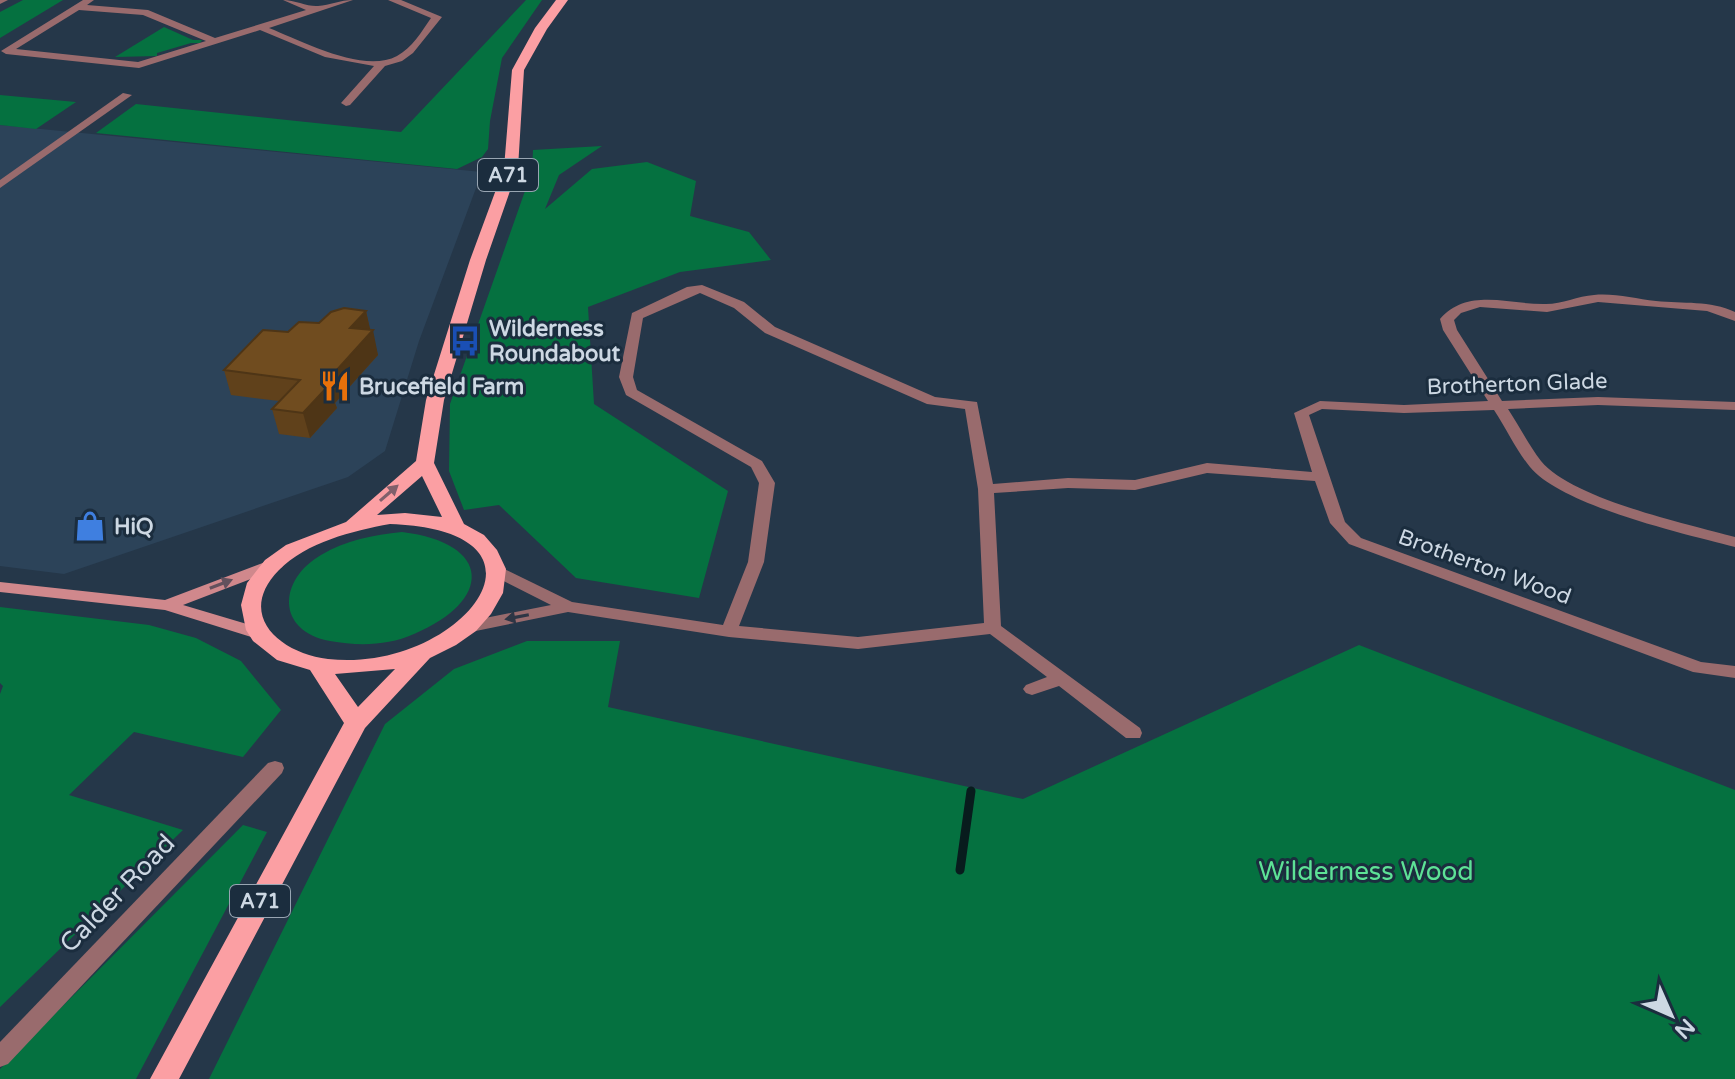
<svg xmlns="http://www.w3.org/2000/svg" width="1735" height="1079" viewBox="0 0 1735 1079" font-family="'Varela Round',sans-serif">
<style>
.built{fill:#2c4359}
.green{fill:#057140}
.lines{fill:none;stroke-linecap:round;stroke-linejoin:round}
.stream{stroke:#081c1d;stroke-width:9}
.street{fill:#996b6d;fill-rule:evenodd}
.secondary{fill:#d0888c;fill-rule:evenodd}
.primary{fill:#fb9fa3;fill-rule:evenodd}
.wall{fill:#60411b}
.shaded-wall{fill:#4e3516}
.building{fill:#704c1f;stroke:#4e3516;stroke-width:2}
.oneway{fill:#80606b}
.oneway2{fill:#63515d}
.oneway3{fill:#2e3645}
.labels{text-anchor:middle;stroke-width:6;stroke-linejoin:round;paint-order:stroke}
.shield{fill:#1b2d3e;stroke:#98a5b2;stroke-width:2}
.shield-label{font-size:20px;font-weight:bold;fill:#cdd8e3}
.poi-label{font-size:22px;font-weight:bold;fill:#cdd8e3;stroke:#1b2d3e;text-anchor:start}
.street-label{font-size:22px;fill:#cdd8e3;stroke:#1b2d3e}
.near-park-label{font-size:26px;fill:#5de296;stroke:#1b2d3e}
.near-street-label{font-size:26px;fill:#cdd8e3;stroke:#1b2d3e}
</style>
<rect width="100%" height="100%" fill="#253749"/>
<path class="built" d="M0 125 482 172 419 341 385 451 348 477 64 574 0 566Z"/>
<g class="green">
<path d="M23 0H63L0 38V12Z"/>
<path d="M526 0H542L502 58 490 121 488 149 482 157 457 169 96 133 136 104 401 132Z"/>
<path d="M164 27 193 40H202L200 43H191L157 53V56L115 57Z"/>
<path d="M0 95 76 102 36 129 0 125Z"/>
<path d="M602 146 559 175 545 209 592 169 647 162 696 181 690 216 749 232 771 260 680 272 588 307 594 404 728 491 699 598 576 578 499 505 464 510 449 471 450 404 532 171 533 150Z"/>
<path d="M402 532C493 543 493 601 414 634 387 646 358 646 330 641 276 631 278 580 321 555 346 540 373 535 402 532Z"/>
<path d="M0 607 149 625 196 638 241 661 281 710 243 757 134 732 69 795 183 830 0 1007V694L3 686 0 683Z"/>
<path d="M527 641H620L608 707 1023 799 1359 645 1735 790V1079H209L385 724 454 669Z"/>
<path d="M243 825 267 832 136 1079H0V1069Z"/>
</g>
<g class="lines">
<path class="stream" d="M960 870 971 791"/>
<g class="street">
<path d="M0 0H8L0 4Z"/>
<path d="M83 0H94L87 5 148 10 215 38 306 10 283 0C295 0 308 7 318 6 330 5 340 0 353 0L269 28C302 41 363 74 397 56 412 48 422 31 431 18L388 0H401L442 17 413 53 402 61 385 66 350 105 346 106 341 103 374 66 325 57 260 30 139 68 6 54 1 51ZM79 10 143 15 206 41 138 62 16 49Z"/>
<path d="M123 93 132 95 0 188V180Z"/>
<path d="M702 285 744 302 775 327 935 397 977 402 993 484 1068 478 1135 480 1207 463 1312 472 1294 413 1320 401 1404 405 1488 401 1443 330 1440 319C1468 287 1510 305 1546 304 1562 304 1578 296 1594 295 1615 293 1635 299 1656 301 1683 304 1710 300 1735 312V321L1707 311 1598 302 1547 312 1480 307 1461 313 1454 320 1457 330 1502 401 1598 397 1735 402V410L1598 405 1508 409C1519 426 1529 445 1541 461 1572 499 1687 524 1735 537V547C1685 534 1562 506 1530 467 1516 450 1506 428 1494 410L1404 413 1322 409 1309 415 1345 522 1361 538 1701 662 1735 666V678L1693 672 1349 544 1330 523 1315 481 1207 473 1135 490 1068 488 994 493 1001 626 1140 728 1142 733 1140 738H1126L1059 686 1032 695 1026 693 1023 689 1026 685 1047 677 990 634 858 649 729 637 568 612 466 633 460 631 457 627 460 623 551 605 490 574 488 570 496 565 572 602 723 625 748 562 759 483 751 467 626 395 619 377 632 313 687 287ZM700 293 734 308 765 333 927 404 965 409 978 489 984 623 858 637 739 626 764 562 775 483 762 461 637 390 633 377 643 318Z"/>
<path d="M275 761 282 763 284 768 282 773 8 1064 0 1067V1042L268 763Z"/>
</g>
<path class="secondary" d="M276 558 284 563 282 567 183 605 264 629 267 633 258 639 165 610 0 592V582L165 600Z"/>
<path class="primary" d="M556 0H568L547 29 524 70 518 168 486 260 444 400 434 463 464 524 484 535 497 550 506 569 503 593 491 614 476 631 456 645 430 658 365 728 179 1079H150L344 723 310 670 277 660 253 641 246 630 241 605 247 583 265 560 286 545 346 522 416 461 426 400 470 260 504 168 512 70 535 28ZM422 476 442 517 405 513 377 515ZM390 524C575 531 458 674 328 659 280 653 235 615 279 570 307 542 352 531 390 524ZM395 669 358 707 335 674Z"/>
</g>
<path class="wall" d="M366 311 370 330 378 355 335 403 337 408 310 438 279 434 272 409 279 401 231 395 224 370 288 332 319 323Z"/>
<path class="shaded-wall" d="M366 311 371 333 373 330 378 355 335 403 337 408 310 438 303 413 325 383 350 328Z"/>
<path class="building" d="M344 308 366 311 350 328 373 330 325 383H331L303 413 272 409 300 380 224 370 263 330 288 332 299 322 319 323 331 312Z"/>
<defs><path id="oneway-solid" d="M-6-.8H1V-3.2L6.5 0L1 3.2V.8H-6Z" transform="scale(2)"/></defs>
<use class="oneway" href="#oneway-solid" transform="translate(389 493) rotate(-41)"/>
<use class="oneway2" href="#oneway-solid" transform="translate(221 584) rotate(-21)"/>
<use class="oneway3" href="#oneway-solid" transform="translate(517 617) rotate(169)"/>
<defs>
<g id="bus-bare" transform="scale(2.4)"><path d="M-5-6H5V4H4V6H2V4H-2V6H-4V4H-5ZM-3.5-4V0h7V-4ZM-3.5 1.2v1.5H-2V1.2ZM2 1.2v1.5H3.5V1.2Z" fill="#1a4fb4" stroke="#1b2d3e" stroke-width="2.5" paint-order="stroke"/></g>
<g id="restaurant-bare" transform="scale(2.4)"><path d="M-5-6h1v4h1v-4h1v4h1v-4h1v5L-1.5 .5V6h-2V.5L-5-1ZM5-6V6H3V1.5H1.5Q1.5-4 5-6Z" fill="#e8710a" stroke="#1b2d3e" stroke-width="2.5" paint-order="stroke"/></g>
<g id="shop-bare" transform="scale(2.4)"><path d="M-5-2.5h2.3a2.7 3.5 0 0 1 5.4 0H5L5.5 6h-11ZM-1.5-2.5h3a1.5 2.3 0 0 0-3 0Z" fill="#3f7fe0" stroke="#1b2d3e" stroke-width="2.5" paint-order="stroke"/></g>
</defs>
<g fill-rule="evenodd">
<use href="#bus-bare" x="465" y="341"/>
<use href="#restaurant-bare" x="335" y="386"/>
<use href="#shop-bare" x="90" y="526"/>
</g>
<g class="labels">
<g class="shield">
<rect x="478" y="159" width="60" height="32" rx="6"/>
<rect x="230" y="885" width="60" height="32" rx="6"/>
</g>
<g class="shield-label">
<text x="508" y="182">A71</text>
<text x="260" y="908">A71</text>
</g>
<g class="poi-label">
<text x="489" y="336">Wilderness<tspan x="489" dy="25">Roundabout</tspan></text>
<text x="359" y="394">Brucefield Farm</text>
<text x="114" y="534">HiQ</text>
</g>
<g class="street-label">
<text transform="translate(1517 383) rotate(-2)" y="8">Brotherton Glade</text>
<text transform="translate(1485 566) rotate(20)" y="8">Brotherton Wood</text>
</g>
<g class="near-park-label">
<text x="1366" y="880">Wilderness Wood</text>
</g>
<g class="near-street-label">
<text transform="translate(117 893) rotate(-46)" y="9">Calder Road</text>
</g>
</g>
<g transform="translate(1671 1015) rotate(135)" stroke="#1b2d3e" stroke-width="6" paint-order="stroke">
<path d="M0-6L14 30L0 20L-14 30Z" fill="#cdd8e3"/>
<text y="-12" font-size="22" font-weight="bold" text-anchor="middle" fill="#cdd8e3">N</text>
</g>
</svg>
